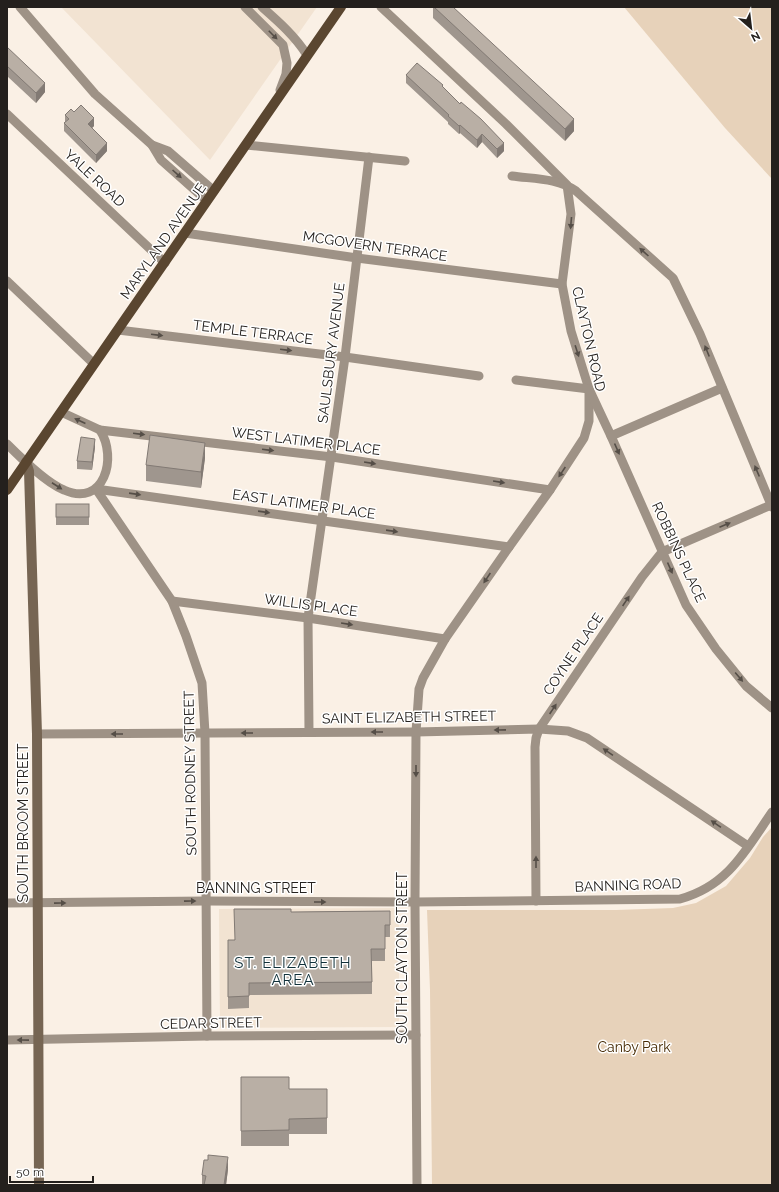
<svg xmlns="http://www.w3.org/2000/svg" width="779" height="1192" viewBox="0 0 779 1192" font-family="Raleway,sans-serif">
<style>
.built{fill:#f2e3d2}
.green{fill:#e7d2ba}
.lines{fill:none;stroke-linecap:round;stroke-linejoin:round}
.street{stroke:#9e9286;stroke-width:9}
.secondary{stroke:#766553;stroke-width:10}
.primary{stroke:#5a4630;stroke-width:10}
.wall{fill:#9f968e}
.shaded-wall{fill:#827a74}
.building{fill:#b9afa5;stroke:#827a74}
.oneway{fill:#554e47}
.labels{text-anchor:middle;stroke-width:3;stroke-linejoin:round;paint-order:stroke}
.street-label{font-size:14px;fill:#24201d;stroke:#fff}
.park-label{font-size:14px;fill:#452902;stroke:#fff}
.neighbourhood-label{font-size:15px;letter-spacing:1px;fill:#11313a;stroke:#fff}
</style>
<rect width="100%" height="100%" fill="#faf0e5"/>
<g class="built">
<path d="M61 7H317L210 160Z"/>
<path d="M399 908V1027L220 1028 219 909Z"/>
</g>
<g class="green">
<path d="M624 7H772V179L725 128Z"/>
<path d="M772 827V1185H432L430 990 427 910H616L673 908 696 903 726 886 750 858 763 837Z"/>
</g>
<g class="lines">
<g class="street">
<path d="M20 7 95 94 152 145 161 160 207 201"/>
<path d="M245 7 283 45 287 63 286 74 280 90"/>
<path d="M262 7C279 22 295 36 307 55"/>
<path d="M381 7 506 124 567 185 571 214 562 284 571 331 589 389V421L584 438 550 490 509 547 445 639 423 678 419 689 416 732 415 902 417 1185"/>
<path d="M7 114 165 263"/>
<path d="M152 145 168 151 214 191"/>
<path d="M246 145 405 161"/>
<path d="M512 176C534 179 558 178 576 191L673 278 700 334 772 507"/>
<path d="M185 233 357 258 562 284"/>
<path d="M7 281 94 364"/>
<path d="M118 330 345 357 479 376"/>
<path d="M516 380 589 389 611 436 686 605 716 649 746 686 772 708"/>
<path d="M61 412 100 430 332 457 550 490"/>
<path d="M611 436 722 388"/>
<path d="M7 444C21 458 46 483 64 490 104 508 118 458 100 430"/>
<path d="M96 489 172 601 186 636 202 683 205 733 207 1036"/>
<path d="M96 489 509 547"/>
<path d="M172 601 308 618 445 639"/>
<path d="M309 732 308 618 345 357 369 157"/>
<path d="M37 734 416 732 539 729 568 731 587 738 748 846"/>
<path d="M536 901 535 747 536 738 539 729 642 577 662 552 771 505"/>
<path d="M7 903 206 901 415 902 680 899C728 886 746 850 772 812"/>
<path d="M7 1040 207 1036 416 1035"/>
</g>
<path class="secondary" d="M26 462 29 471 37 734 39 1185"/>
<path class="primary" d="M7 490 341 7"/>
</g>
<g class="wall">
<path d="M433 7H453L574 131 565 141 433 18Z"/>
<path d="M7 47 45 92 36 103 7 76Z"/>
<path d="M406 75 443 87 504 151 497 158 482 142 477 148 460 133 459 134 448 124V122L406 83Z"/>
<path d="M74 112 94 126 92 128 107 151 96 163 64 131V123L65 122V115Z"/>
<path d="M95 447 92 470 77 469V461Z"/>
<path d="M205 458 201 488 146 481V465Z"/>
<rect x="56" y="504" width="33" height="21"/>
<path d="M390 911V937H385V961H372V994L249 995V1008L228 1009V940H234L291 912Z"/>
<path d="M241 1077 289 1089H327V1134H289V1146H241Z"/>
<path d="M228 1169 226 1185H202V1175Z"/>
</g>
<g class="shaded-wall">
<path d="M45 83V92L36 103V93Z"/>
<path d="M94 118V126L88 132V124Z"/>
<path d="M574 119V131L565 141V129Z"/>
<path d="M460 125V133L459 134V126Z"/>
<path d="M482 134V142L477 148V140Z"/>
<path d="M107 143V151L96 163V155Z"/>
<path d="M504 143V151L497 158V149Z"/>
<path d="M95 439V447L92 470V462Z"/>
<path d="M205 443V458L201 488V472Z"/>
<path d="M228 1157V1169L226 1185H224Z"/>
</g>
<g class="building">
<path d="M434 7H453L574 119 565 129Z"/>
<path d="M7 47 45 83 36 93 7 66Z"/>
<path d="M417 63 443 85 442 86 460 104 461 102 481 119 504 143 497 149 482 134 477 140 460 125 459 126 448 116 449 115 406 75Z"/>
<path d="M81 105 94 118 88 124 107 143 96 155 64 123 69 119 65 115 71 109 74 112Z"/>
<path d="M150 435 205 443 201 472 146 465Z"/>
<path d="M81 437 95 439 92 462 77 461Z"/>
<rect x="56" y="504" width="33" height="13"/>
<path d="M234 909H291V912L390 911V925H385V949H371L372 982 249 983V996L228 997V940H235Z"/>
<path d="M241 1077H289V1089H327V1118L289 1119V1130L241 1131Z"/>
<path d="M208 1155 228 1157 224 1185H204L206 1176 202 1175 204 1160H208Z"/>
</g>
<defs><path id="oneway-solid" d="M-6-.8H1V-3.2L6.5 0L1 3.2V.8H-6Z"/></defs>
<g class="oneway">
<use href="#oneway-solid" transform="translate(273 35) rotate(45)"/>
<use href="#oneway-solid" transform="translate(177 174) rotate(42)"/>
<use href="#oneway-solid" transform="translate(571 223) rotate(95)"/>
<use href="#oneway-solid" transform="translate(644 252) rotate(-138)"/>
<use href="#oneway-solid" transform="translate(157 335) rotate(7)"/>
<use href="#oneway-solid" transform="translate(286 350) rotate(7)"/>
<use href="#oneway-solid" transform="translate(577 351) rotate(72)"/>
<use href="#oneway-solid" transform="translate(707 351) rotate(-112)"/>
<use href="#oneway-solid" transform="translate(80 421) rotate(-155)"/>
<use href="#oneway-solid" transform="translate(139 434) rotate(7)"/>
<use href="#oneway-solid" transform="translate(617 449) rotate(66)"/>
<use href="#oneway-solid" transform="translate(268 450) rotate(7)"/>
<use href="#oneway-solid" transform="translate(370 463) rotate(9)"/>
<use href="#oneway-solid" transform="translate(757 471) rotate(-113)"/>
<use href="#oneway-solid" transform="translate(562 472) rotate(124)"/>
<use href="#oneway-solid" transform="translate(499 482) rotate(9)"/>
<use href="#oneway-solid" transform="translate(57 486) rotate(33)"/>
<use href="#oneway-solid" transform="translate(135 494) rotate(8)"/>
<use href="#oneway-solid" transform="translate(264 512) rotate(8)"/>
<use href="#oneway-solid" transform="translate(725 525) rotate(-23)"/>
<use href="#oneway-solid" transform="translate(392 531) rotate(8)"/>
<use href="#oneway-solid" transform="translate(670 568) rotate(66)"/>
<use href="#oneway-solid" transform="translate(487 578) rotate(124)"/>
<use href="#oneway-solid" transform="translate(626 601) rotate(-56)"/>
<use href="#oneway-solid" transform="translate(347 624) rotate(9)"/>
<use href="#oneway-solid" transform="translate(739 677) rotate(50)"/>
<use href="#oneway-solid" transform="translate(553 709) rotate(-56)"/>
<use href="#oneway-solid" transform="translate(500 730) rotate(179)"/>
<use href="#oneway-solid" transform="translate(377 732) rotate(180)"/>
<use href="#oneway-solid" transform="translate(247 733) rotate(180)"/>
<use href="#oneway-solid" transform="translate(117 734) rotate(180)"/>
<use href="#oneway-solid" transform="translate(608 752) rotate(-146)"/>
<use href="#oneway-solid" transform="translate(416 771) rotate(90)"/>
<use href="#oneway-solid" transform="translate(716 824) rotate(-146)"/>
<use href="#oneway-solid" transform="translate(536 862) rotate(-90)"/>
<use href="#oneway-solid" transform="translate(190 901) rotate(-1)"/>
<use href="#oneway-solid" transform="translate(320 902)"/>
<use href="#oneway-solid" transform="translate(60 903) rotate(-1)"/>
<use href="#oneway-solid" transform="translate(23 1040) rotate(-179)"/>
</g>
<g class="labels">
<g class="street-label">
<text transform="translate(95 178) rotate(43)" y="5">YALE ROAD</text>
<text transform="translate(163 241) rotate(-55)" y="5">MARYLAND AVENUE</text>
<text transform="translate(375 246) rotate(8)" y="5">MCGOVERN TERRACE</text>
<text transform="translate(253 332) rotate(7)" y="5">TEMPLE TERRACE</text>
<text transform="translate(589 339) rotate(77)" y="5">CLAYTON ROAD</text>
<text transform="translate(331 353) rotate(-83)" y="5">SAULSBURY AVENUE</text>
<text transform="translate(306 441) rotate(7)" y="5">WEST LATIMER PLACE</text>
<text transform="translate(304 504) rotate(8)" y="5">EAST LATIMER PLACE</text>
<text transform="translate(679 552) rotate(65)" y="5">ROBBINS PLACE</text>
<text transform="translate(311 605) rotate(8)" y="5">WILLIS PLACE</text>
<text transform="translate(573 654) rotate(-56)" y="5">COYNE PLACE</text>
<text transform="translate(409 717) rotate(-1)" y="5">SAINT ELIZABETH STREET</text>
<text transform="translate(190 773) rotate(-91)" y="5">SOUTH RODNEY STREET</text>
<text transform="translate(23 823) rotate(-90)" y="5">SOUTH BROOM STREET</text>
<text transform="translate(628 885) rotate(-2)" y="5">BANNING ROAD</text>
<text x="256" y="893">BANNING STREET</text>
<text transform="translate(402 958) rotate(-90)" y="5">SOUTH CLAYTON STREET</text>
<text transform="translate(211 1023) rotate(-1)" y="5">CEDAR STREET</text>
</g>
<g class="park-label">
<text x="634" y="1052">Canby Park</text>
</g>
<g class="neighbourhood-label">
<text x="293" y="968">ST. ELIZABETH<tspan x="293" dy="17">AREA</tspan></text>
</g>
</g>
<rect width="779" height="1192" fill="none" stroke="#24201d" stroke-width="16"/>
<g transform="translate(751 28) rotate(152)" stroke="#ffffff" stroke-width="3" paint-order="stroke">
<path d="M0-3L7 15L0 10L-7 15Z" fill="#24201d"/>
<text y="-6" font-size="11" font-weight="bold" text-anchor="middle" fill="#24201d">N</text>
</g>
<path d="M10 1176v6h83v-6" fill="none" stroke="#24201d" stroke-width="2"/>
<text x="16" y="1176" font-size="12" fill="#24201d" stroke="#ffffff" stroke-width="3" paint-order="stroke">50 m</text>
</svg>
